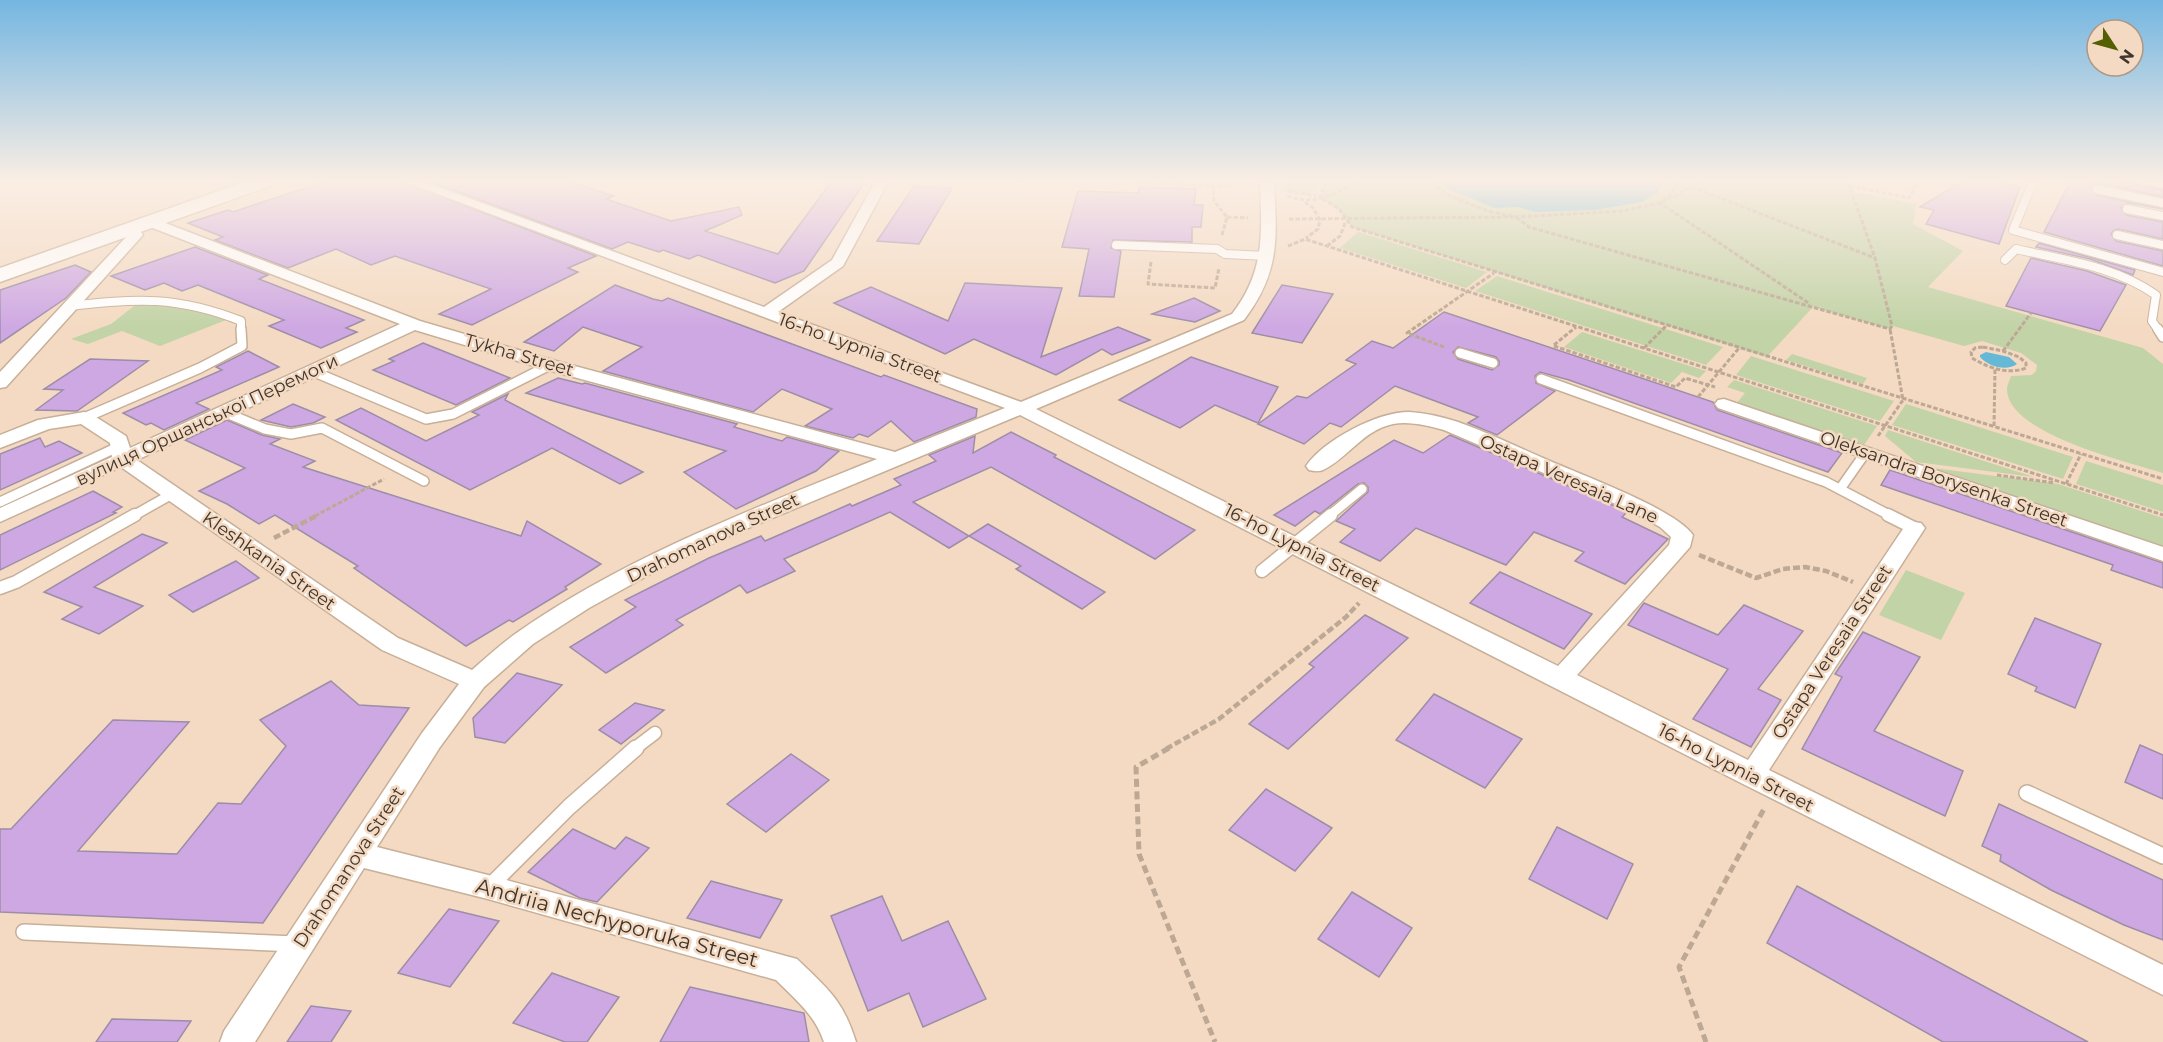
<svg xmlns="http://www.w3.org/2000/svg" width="2163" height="1042" viewBox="0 0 2163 1042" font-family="Montserrat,sans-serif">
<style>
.green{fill:#c2d3a7}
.water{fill:#66b9d6}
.building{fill:#cea8e3;stroke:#9d8da7;stroke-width:1.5;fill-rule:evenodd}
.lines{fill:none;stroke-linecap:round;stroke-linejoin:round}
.lane-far3-casing{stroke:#c7af98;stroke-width:10}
.lane-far2-casing{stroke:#c7af98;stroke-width:12}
.lane-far1-casing{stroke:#c7af98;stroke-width:15}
.lane-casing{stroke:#c7af98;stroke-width:18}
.street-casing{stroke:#c7af98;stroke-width:3}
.secondary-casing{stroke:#c7af98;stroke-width:3}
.path-far2{stroke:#bda895;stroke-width:3;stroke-dasharray:4.5 2;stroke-linecap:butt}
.path-far1{stroke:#bda895;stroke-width:4.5;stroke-dasharray:7 3;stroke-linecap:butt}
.path{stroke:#bda895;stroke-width:5;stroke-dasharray:8 4.5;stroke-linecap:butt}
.lane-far3{stroke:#fff;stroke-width:8}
.lane-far2{stroke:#fff;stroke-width:9}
.lane-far1{stroke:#fff;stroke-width:12}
.lane{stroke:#fff;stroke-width:15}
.street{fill:#fff;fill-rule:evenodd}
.secondary{fill:#fff;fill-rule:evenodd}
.labels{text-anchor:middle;stroke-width:5;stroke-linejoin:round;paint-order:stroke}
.street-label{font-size:18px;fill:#3f352c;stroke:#f4dac2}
.near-street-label{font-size:21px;fill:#3f352c;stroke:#f4dac2}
</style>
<rect width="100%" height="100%" fill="#f4dac2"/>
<g class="green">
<path d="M1285 182H1322C1315 198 1299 196 1285 192Z"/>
<path d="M1326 182H1848L1852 191 1916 204 1913 224 1963 251 1928 287 2143 348 2163 364V473C2129 462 2007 434 2007 389 2007 385 2010 380 2011 376L2032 375 2036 371 2037 365 2021 353 1982 341 1964 346 1893 326 1890 329 1813 307 1767 357 1352 227 1339 209 1320 197Z"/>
<path d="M1358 232H1359L1487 272 1466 288 1340 248Z"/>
<path d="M1497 276 1723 347 1706 365 1475 291Z"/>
<path d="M138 303 192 307 226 320 160 346 122 331 88 344 71 339 111 324Z"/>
<path d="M1582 332 1706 371 1699 378 1682 372 1671 383 1564 347Z"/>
<path d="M1792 354 1867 378 1863 384 1786 360Z"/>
<path d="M1751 356 1894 401 1880 421 1736 375Z"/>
<path d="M1734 380 1877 426 1862 448 1736 404 1745 393 1727 387Z"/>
<path d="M1906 404 2073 457 2063 479 1892 425Z"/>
<path d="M1888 430 2034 477 1916 462 1885 436Z"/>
<path d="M2086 461 2163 485V512L2076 484Z"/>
<path d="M1918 466 2058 484 2163 518V551Z"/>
<path d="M1906 570 1965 593 1941 640 1879 615Z"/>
</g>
<g class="water">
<path d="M1441 182H1662L1658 192 1642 202 1594 210 1535 212 1518 207 1495 208 1448 189Z"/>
<path d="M1986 352 2009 357 2017 364C2006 372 1988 366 1980 357V355Z"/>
</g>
<g class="building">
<path d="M323 182H404L596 256 568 268 578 272 472 325 439 314 491 289 395 256 371 265 336 249 288 268 215 240 223 237 188 223 228 210 233 212Z"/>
<path d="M432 182H570L614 196 606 199 671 221 739 207 742 215 705 231 778 254 831 182H865L804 271 775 283 698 255 689 259 663 250 659 252 628 242 612 249Z"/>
<path d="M1961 182H1998L2020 187 1999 244 1926 224 1934 210 1920 207Z"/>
<path d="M2070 182H2122L2163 190V197L2098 183 2093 185 2091 188 2096 195 2163 209 2128 203 2121 208 2126 215 2163 222V239L2118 229 2113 231 2111 234 2116 241 2163 251V266L2044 232Z"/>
<path d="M914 186 952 188 919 244 877 241Z"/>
<path d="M1139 187 1196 189 1194 205H1203L1201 227H1192V242L1113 240 1111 248 1121 251 1114 297 1079 296 1089 249 1062 247 1078 191 1139 193Z"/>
<path d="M2039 243 2135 270 2133 275 2090 259 2036 247Z"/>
<path d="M195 247 268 275 259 279 364 320 346 328 357 332 321 348 269 326 284 320 198 285 182 291 164 283 145 290 111 276Z"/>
<path d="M2031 258 2087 271 2126 285 2100 331 2006 306Z"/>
<path d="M75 265 91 272 66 298 0 343V290Z"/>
<path d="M965 283 1062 288 1041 357 1118 327 1150 340 1112 355 1102 349 1056 375 974 339 945 354 834 303 871 287 948 321Z"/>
<path d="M615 285 653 299 662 301 668 298 881 377 884 375 977 409 976 417 914 442 891 421 868 437 859 434 853 438 805 426 832 409 782 389 753 412 603 371 642 347 583 327 554 351 524 342Z"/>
<path d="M1282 285 1333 294 1302 343 1252 333Z"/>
<path d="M1194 298 1220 311 1195 322 1152 314Z"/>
<path d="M1444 312 1713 402 1717 410 1842 453 1828 472 1569 380 1540 372 1535 376 1536 383 1555 391 1497 435 1468 423 1478 417 1395 386 1341 427 1330 423 1304 444 1258 424 1297 396 1307 398 1356 364 1346 360 1372 341 1393 348ZM1458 347 1496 357 1499 361V365L1492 370 1458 359 1453 352Z"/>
<path d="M423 343 488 369 510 378 456 405 373 370 394 361 389 359Z"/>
<path d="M248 351 279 367 196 403 209 409 164 430 151 423 146 425 123 413 222 370 216 367Z"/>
<path d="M1191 357 1278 387 1258 423 1215 405 1180 428 1119 400Z"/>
<path d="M90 359 148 361 77 411 36 410 63 390 44 389Z"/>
<path d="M558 378 582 384 585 383 737 424 734 427 782 441 787 437 839 451 816 471 736 509 684 472 726 451 526 393Z"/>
<path d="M508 394 505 400 643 472 620 484 552 448 470 490 336 420 361 408 426 441 479 415 472 412Z"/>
<path d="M293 404 325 417 313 423 291 427 261 420Z"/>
<path d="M227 420 262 435 280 439 270 444 315 461 303 467 521 536 527 521 601 564 565 587 567 589 513 622 509 620 466 646 354 568 358 566 275 515 259 524 227 504 199 491 245 468 185 440Z"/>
<path d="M1011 432 1056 455 1054 457 1195 530 1155 559 991 467 913 502 969 536 949 548 890 512 784 559 795 571 747 593 740 585 676 620 683 625 606 673 570 647 636 607 625 600 709 558 761 536 765 541 850 504 852 506 901 485 894 479 936 461 929 455 975 436 973 453Z"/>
<path d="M1450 435 1624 510 1627 512 1622 517 1668 539 1625 584 1575 561 1584 552 1534 532 1506 565 1416 528 1380 561 1340 542 1355 529 1336 521 1368 492V487L1364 483 1358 484 1320 514 1315 511 1295 526 1274 515 1394 440 1423 453Z"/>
<path d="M40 438 45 447 59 441 82 453 0 490V454Z"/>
<path d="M1890 470 2163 563V588L2111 570 2113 565 1881 485Z"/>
<path d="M93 491 122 507 113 512 116 513 0 570V535Z"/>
<path d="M988 524 1019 542 1105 592 1082 609 1016 569 1021 566 969 536Z"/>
<path d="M142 534 167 543 94 587 143 606 99 634 62 619 82 607 44 592Z"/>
<path d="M236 561 259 578 193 612 169 595Z"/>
<path d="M1500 572 1592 614 1564 649 1470 603Z"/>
<path d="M1644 603 1718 635 1744 605 1803 631 1758 689 1781 700 1751 747 1693 719 1728 669 1628 625Z"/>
<path d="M1365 615 1408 638 1288 749 1249 724 1314 667 1309 664Z"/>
<path d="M2035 618 2101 644 2075 708 2035 691 2037 687 2008 674Z"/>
<path d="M1863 632 1920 657 1874 731 1963 771 1945 816 1802 749 1842 677 1835 674Z"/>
<path d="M517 673 562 685 505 743 475 737 473 718Z"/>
<path d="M331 681 359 705 409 708 263 923 0 912V829H11L113 720 189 722 78 851 177 854 218 803 241 804 286 746 260 720Z"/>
<path d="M1434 694 1522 739 1485 788 1396 740Z"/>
<path d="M635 703 664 710 621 744 599 730Z"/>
<path d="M2140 745 2163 755V799L2125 782Z"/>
<path d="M791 754 829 780 766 832 727 804Z"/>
<path d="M1266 789 1332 828 1295 871 1229 830Z"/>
<path d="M1999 804 2163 880V940L2124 925 2051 890 2000 861 2001 855 1982 846Z"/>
<path d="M1557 827 1633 864 1607 919 1529 879Z"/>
<path d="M573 829 615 849 626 837 649 848 597 902 580 898 528 872Z"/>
<path d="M711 881 782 900 760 938 687 918Z"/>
<path d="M1797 886 1823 900 2088 1042H1943L1767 943Z"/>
<path d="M1352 892 1412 928 1379 977 1318 939Z"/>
<path d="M882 896 902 941 948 921 986 999 923 1027 909 993 868 1011 831 916Z"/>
<path d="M449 909 499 921 450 987 398 973Z"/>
<path d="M552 973 619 997 587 1042H565L513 1023Z"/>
<path d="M690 987 804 1013 809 1042H660Z"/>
<path d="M311 1006 351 1011 331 1042H287Z"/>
<path d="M112 1019 191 1021 177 1042H96Z"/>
</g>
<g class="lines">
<g class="lane-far3-casing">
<g id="lane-far3">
<path d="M2033 182 2013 230 2163 272"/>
<path d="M2097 189 2163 203"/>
<path d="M2127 209 2163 216"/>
<path d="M2117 235 2163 245"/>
<path d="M1116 245 1217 249 1225 254 1267 256"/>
<path d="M2005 260 2016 249C2064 260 2115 266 2156 295L2152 321 2159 331"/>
<path d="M70 306C136 298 178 296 241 321V331"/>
</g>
</g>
<g class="lane-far2-casing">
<g id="lane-far2">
<path d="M2158 329 2163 337"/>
<path d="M1460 353 1493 363"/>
<path d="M312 371 426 419 453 414 550 365"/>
<path d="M1541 379 1826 482 1891 516"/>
<path d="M224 412 265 429 291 434 322 428 424 481"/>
<path d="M84 418 200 368 242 346 241 329"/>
<path d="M1840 489 1866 452"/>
<path d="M0 502 120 446"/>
<path d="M133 516 172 494"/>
<path d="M1329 516 1362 489"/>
</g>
</g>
<g class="lane-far1-casing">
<g id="lane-far1">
<path d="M1888 515 1914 528"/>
<path d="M1262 571 1331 515"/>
<path d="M0 588 16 582 135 515"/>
<path d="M634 749 655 733"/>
</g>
</g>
<g class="lane-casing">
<g id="lane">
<path d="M2027 793 2163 856"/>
<path d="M489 887 569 807 636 748"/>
<path d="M24 932 296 944"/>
</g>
</g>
<g class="street-casing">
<g id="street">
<path d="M406 182H425L764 307 832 260 875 182H888L843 266 778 312 1021 402 1232 314C1265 272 1262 233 1260 182H1274C1277 240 1280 272 1244 320L1036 409 1558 666 1669 545 1671 537 1660 527 1625 508 1444 430C1428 426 1410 421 1393 424 1363 430 1347 459 1323 470 1318 472 1314 471 1309 470L1306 466C1324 440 1377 412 1409 412 1425 413 1443 417 1458 422 1487 432 1515 446 1543 458 1576 473 1674 508 1693 535L1690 547 1577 675 1748 760 1907 523 1914 522 1921 523 1925 528 1769 770 2163 965V995L1741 783 1020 415 729 536 654 572 589 608 533 644 484 687 440 747 377 847 488 875 797 959C828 989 843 1000 856 1042H824C815 1015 796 1000 776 980L488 899 364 868 255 1042H220L224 1031 422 733 459 684 382 650 121 467 0 522V508L112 457 110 443 81 424 49 429 0 448V435L38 420 84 412 91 414 126 436 130 448 400 324 145 225 143 222 145 219H155L420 321 556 361 895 452 1005 408ZM415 330 544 369 877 459C755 508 627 556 518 632 502 643 487 657 472 670L398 638 137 460Z"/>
<path d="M2148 182H2163V188L2149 185Z"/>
<path d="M126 227 141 232 143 235 6 387 0 388V372L127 236 119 231Z"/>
<path d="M1724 399 2163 547V561L1718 408 1715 404 1718 400Z"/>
</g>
</g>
<g class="secondary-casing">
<path id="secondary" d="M244 182H272L270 186 0 282V268Z"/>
</g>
<g class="path-far2">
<path d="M1134 182 1213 186"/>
<path d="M1326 182 1320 197 1339 209 1352 227 2163 479"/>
<path d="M1432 182 1444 193 1463 201 1488 211 1516 217 1622 211 1660 203 1702 182"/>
<path d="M1676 182 1673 192 1660 203 1810 304"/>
<path d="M1850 186 1909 198 1917 183 1915 182"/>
<path d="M1692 187 1875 258"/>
<path d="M1288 191 1316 196"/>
<path d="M1287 196C1314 205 1332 197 1355 182"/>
<path d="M1305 202 1313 208 1320 220 1318 229 1306 238"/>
<path d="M1227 217 1248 218"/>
<path d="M1289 219 1516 217 1529 227 1890 329 1892 326 1875 258 1848 182"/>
<path d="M1222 235 1227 217 1214 201 1213 186H1231V182"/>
<path d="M1288 246 1305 239 2163 515"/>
<path d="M1327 246 1340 236 1346 221"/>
<path d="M1151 262 1148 284 1215 288 1219 268"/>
<path d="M1554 345 1576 327"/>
<path d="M1554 346 1676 387 1685 378 1715 387"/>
<path d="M1444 347 1407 333 1494 273"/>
<path d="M1983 347 2003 351 2019 357 2026 363V368C2007 375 1989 368 1972 358L1971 352 1975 348Z"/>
<path d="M1644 348 1666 326"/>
<path d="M2003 351 2031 313"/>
<path d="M1698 397 1739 348"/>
<path d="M1994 426 1995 369"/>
<path d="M1878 436 1903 400 1890 329"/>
<path d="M1997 475 2055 483"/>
<path d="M2066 484 2081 454"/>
<path d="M315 516 384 479"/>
</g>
<g class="path-far1">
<path d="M274 538 318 515"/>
<path d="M1699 555 1756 578 1783 569 1805 567 1826 571 1853 582"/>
<path d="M1166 749 1219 719 1346 617 1359 603"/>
</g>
<g class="path">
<path d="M1169 748 1136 767 1139 854 1215 1042"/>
<path d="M1706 1042 1679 967 1765 807"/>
</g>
<use href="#lane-far3" class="lane-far3"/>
<use href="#lane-far2" class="lane-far2"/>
<use href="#lane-far1" class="lane-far1"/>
<use href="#lane" class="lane"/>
<use href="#street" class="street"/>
<use href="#secondary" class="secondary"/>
</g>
<linearGradient id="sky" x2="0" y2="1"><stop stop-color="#74b6e1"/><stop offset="0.55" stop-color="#faeee4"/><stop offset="1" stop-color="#faeee4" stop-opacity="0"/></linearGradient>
<rect width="2163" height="328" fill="url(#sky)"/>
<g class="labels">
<g class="street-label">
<text transform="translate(860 348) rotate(20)" y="6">16-ho Lypnia Street</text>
<text transform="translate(519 355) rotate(16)" y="6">Tykha Street</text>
<text transform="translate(207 420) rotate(-25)" y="6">вулиця Оршанської Перемоги</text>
<text transform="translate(1569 479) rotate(24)" y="6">Ostapa Veresaia Lane</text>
<text transform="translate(1944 479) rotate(19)" y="6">Oleksandra Borysenka Street</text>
<text transform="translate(713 538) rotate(-25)" y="6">Drahomanova Street</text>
<text transform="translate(1302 548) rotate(27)" y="6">16-ho Lypnia Street</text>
<text transform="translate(269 561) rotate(35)" y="6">Kleshkania Street</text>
<text transform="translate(1832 652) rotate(-57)" y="6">Ostapa Veresaia Street</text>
<text transform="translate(1736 768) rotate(27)" y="6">16-ho Lypnia Street</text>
<text transform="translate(349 867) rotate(-57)" y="6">Drahomanova Street</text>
</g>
<g class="near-street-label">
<text transform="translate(617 923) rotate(15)" y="7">Andriia Nechyporuka Street</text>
</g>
</g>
<g transform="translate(2115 48) rotate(126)"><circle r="28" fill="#f4dac2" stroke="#ac9886" stroke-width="1.5"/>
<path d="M0-4.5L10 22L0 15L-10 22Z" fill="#535f00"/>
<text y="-9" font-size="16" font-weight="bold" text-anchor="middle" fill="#3f352c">N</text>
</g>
</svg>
